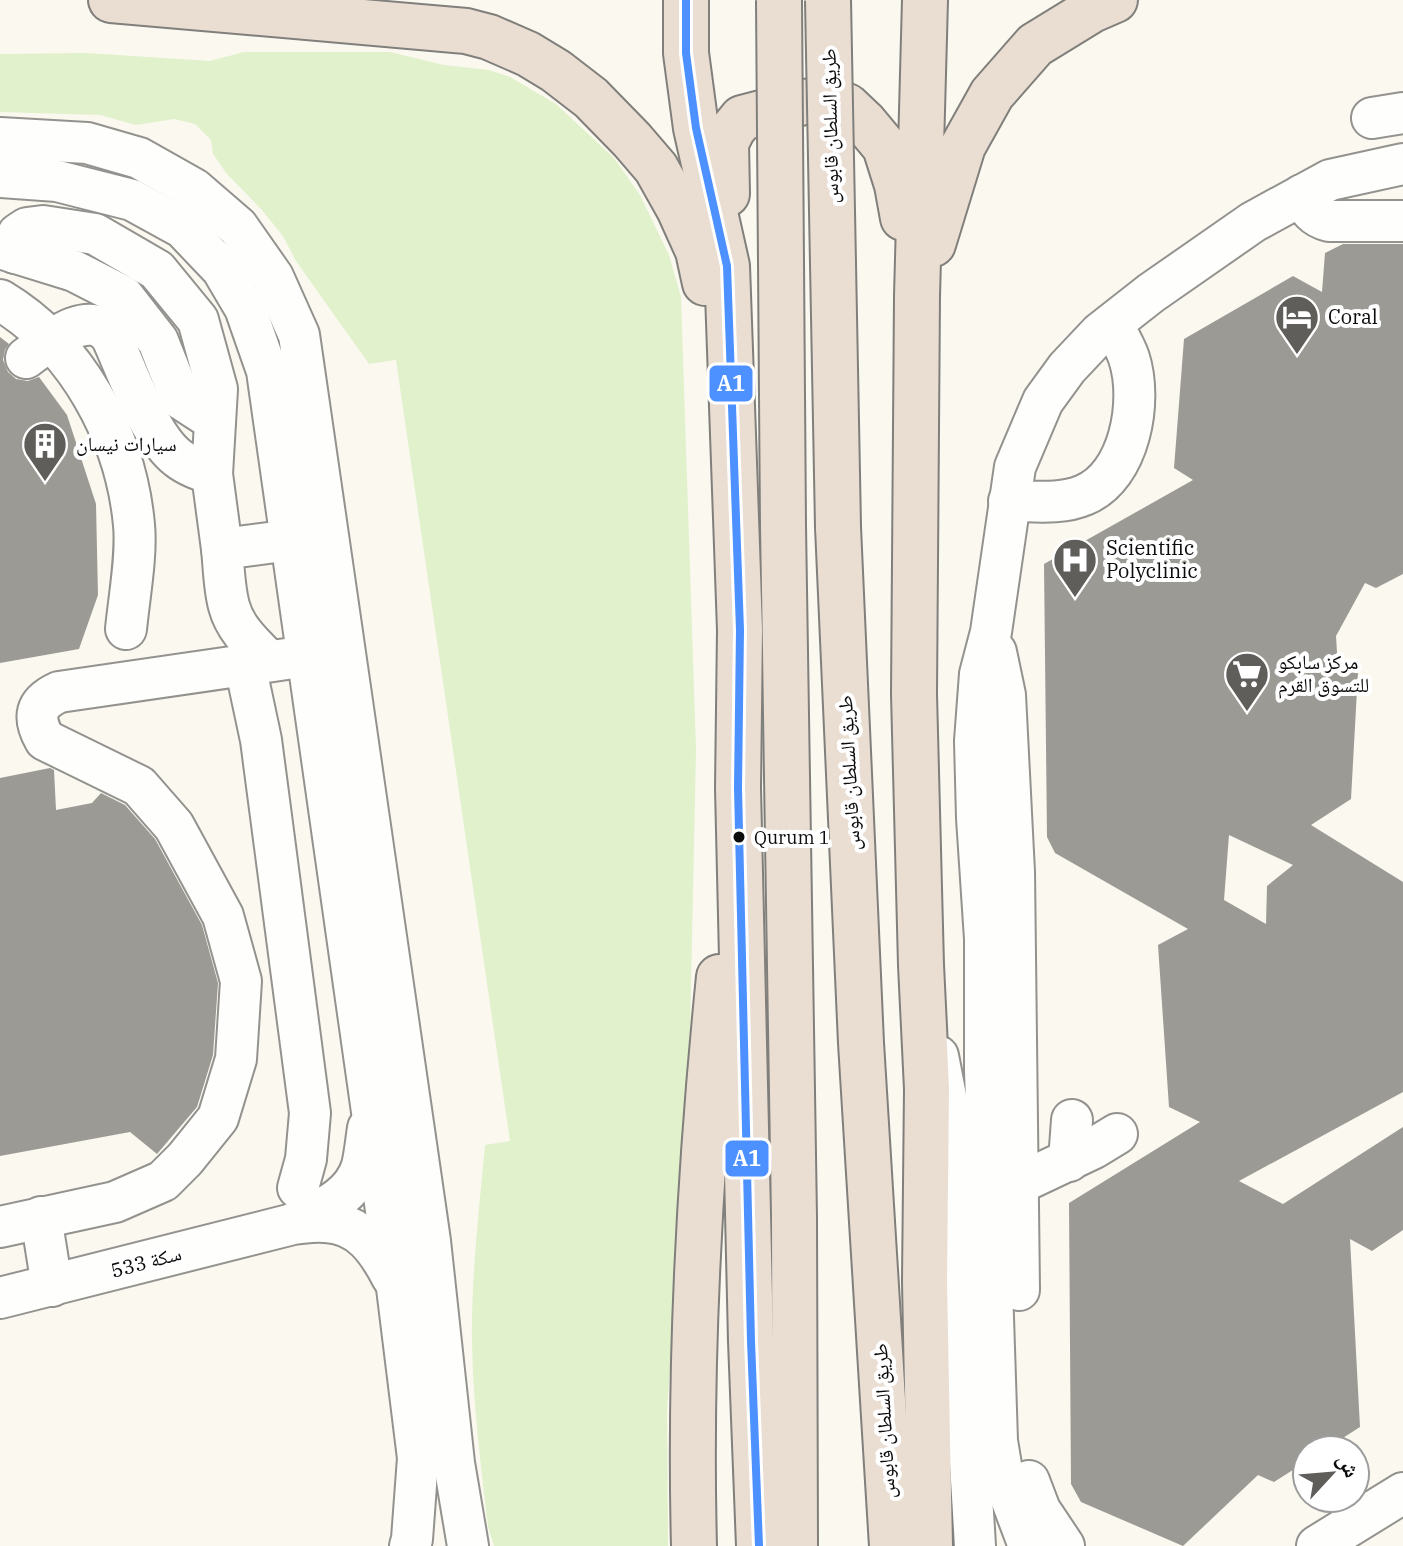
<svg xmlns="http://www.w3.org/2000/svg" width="1403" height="1546" viewBox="0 0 1403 1546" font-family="'IBM Plex Serif','Noto Naskh Arabic',serif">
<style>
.green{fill:#e1f1cc}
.building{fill:#9c9a95;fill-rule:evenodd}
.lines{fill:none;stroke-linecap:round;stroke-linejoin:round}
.minor-casing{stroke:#93928e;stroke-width:44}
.highway-casing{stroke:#807f7b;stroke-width:48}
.minor{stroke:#fefefd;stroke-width:40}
.highway{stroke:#eaded3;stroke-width:44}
.highway-bridge-casing{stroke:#807f7b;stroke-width:48;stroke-linecap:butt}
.highway-bridge{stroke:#eaded3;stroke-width:44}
.bus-1-casing{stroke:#fff;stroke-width:14}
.bus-1{stroke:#4c91ff;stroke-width:8}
.bus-dot{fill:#0b0b0b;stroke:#fff;stroke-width:3}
.labels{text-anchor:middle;stroke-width:8;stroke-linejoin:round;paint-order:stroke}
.bus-label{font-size:18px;fill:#0b0b0b;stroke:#fff;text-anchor:start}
.street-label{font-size:20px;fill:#0b0b0b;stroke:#fff}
.poi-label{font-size:20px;fill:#0b0b0b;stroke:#fff;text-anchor:start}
.line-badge{stroke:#fff;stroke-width:3}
.badge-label{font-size:22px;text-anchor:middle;font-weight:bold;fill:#fff}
</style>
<rect width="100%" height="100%" fill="#faf8ef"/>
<path class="green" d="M244 52H390L444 65 489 70 510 77 556 104 614 158 640 195 669 255 681 297 696 750 688 1129 667 1408 668 1546H494L488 1527C481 1466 473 1404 472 1343 471 1277 479 1211 485 1145L510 1141 396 360 369 364 296 261 283 236 261 209 227 174 213 154 211 140 195 124 174 119 136 125 100 115 0 112V54L87 53 210 61Z"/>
<g class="building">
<path d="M1343 244H1403V574L1376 588 1365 583 1336 636 1338 669 1358 672 1351 799 1311 825 1403 882V1092L1239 1181 1283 1204 1403 1127V1230L1372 1251 1350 1239 1360 1427 1324 1450H1307V1461L1274 1482 1258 1475 1183 1546 1081 1502 1071 1484 1069 1203 1200 1122 1169 1107 1158 945 1188 929 1055 853 1047 837 1044 564 1193 480 1174 468 1184 339 1293 276 1322 292 1325 253ZM1229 835 1293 865 1267 886 1266 924 1224 900Z"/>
<path d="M0 337 9 344 5 350 3 360 8 372 16 379 28 381 39 377 67 415 96 504 98 595 79 649 0 663Z"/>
<path d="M50 768 54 770 56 810 92 803 101 793 125 805 155 839 202 925 218 983 213 1055 197 1107 157 1154 130 1132 0 1156V778Z"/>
</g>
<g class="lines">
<g class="minor-casing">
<g id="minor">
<path d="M1372 118 1403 113"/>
<path d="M0 138 87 143 139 158 194 189 238 227 273 277 299 335 430 1241 454 1463 468 1546"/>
<path d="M0 177 57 181 132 200 183 228 222 269 245 308 267 371 397 1288 418 1458 412 1539 410 1546"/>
<path d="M1302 195C1308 209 1314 217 1329 221H1403"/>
<path d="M0 248 74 271 123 296 158 341 181 399 215 421"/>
<path d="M15 253 18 234 27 228 43 226 95 234 157 270 198 320 217 389 212 474 222 549"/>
<path d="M0 300C77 346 126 436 134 525 137 555 129 598 126 629"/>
<path d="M26 358C48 342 91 305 112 338 127 371 150 437 178 458 188 466 200 470 212 474"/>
<path d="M1009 501C1033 501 1061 505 1084 495 1130 476 1143 401 1129 358 1125 346 1118 335 1112 324"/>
<path d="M996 652 1005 695 1014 872 1019 1290"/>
<path d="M269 661C253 645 235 629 229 606 224 588 224 568 222 549L291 540"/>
<path d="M245 665 261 740 310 1113 306 1159 298 1188"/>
<path d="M938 1056 949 1112 975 1546"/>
<path d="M1069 1161 1072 1120"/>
<path d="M1001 1202 1018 1184 1094 1148 1117 1134"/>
<path d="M41 1217 52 1286"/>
<path d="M296 1222C322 1209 353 1197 362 1166 365 1154 366 1141 368 1128"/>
<path d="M0 1227 115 1202 163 1181 185 1159 218 1118 236 1059 241 981 223 916 174 826 139 786 45 740C32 717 35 703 59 692L307 656"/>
<path d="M0 1298 293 1224C303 1223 315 1221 325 1222 360 1223 378 1250 392 1277"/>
<path d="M1029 1481 1040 1510 1064 1546"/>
<path d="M1029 1546 1003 1477 997 1441 985 1070V939L977 818 975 741 980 674 991 632 1015 467 1043 401 1067 368 1100 333 1151 293 1253 222 1330 180 1403 164"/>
<path d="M1317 1546 1403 1493"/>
</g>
</g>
<g class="highway-casing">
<g id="highway">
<path d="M111 0 466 31 489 37 528 54 556 71 591 98 632 140 656 168 679 209 698 251 705 283"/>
<path d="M686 0V53L696 128 727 266 740 630 738 788 751 1341 759 1546"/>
<path d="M925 0 917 296 914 694 921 965 927 1089 925 1281 930 1546"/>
<path d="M727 194 726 143 733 129 742 118 804 102 825 99 847 106 865 123 885 147 897 185 903 218"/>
<path d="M933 244 963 146 992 94 1035 45 1092 10 1115 0"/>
<path d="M783 526 794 1217 795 1546"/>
<path d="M838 527 861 1043 892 1546"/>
<path d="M694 1546C689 1356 700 1166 719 977"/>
</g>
</g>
<use href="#minor" class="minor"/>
<use href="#highway" class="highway"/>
<g class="highway-bridge-casing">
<g id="highway-bridge">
<path d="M779 0 783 526"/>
<path d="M828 0 838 527"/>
</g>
</g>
<use href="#highway-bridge" class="highway-bridge"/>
<g class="bus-1-casing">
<path id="bus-1" d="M686 0V53L696 128 727 266 740 630 738 788 751 1341 759 1546"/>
</g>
<use href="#bus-1" class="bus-1"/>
</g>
<defs>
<g id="hotel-pin" transform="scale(2.3)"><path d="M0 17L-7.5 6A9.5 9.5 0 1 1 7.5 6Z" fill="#5f5e5b" stroke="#fff"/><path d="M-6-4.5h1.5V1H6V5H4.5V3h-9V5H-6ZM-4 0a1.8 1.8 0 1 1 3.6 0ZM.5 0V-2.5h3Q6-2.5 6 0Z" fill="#fff"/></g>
<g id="building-pin" transform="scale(2.3)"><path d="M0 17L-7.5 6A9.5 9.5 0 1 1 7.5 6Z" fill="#5f5e5b" stroke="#fff"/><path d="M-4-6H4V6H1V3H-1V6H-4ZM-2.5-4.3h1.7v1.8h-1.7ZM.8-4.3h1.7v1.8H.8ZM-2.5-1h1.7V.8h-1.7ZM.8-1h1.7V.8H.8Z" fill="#fff"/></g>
<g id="hospital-pin" transform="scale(2.3)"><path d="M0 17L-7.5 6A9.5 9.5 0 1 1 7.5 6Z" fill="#5f5e5b" stroke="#fff"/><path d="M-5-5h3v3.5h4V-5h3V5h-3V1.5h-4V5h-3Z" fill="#fff"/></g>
<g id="supermarket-pin" transform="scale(2.3)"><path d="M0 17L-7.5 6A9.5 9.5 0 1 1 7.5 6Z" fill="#5f5e5b" stroke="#fff"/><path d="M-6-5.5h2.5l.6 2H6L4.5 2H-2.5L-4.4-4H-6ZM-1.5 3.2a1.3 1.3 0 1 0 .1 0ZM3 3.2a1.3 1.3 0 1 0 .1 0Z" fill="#fff"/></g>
</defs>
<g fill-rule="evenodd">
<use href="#hotel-pin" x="1297" y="317"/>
<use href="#building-pin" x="45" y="444"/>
<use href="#hospital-pin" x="1075" y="560"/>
<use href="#supermarket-pin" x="1247" y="674"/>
</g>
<circle class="bus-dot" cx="739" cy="837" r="7"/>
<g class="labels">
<g class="bus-label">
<text x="754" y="844">Qurum 1</text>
</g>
<g class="street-label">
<text transform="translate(830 126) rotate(-91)" y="7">طريق السلطان قابوس</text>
<text transform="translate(849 773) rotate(-93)" y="7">طريق السلطان قابوس</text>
<text transform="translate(146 1262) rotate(-15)" y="7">سكة 533</text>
<text transform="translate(884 1421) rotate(-93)" y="7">طريق السلطان قابوس</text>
</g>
<g class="poi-label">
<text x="1328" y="324">Coral</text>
<text x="76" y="451">سيارات نيسان</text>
<text x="1106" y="555">Scientific<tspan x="1106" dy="23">Polyclinic</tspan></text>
<text x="1278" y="669">مركز سابكو<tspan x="1278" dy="23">للتسوق القرم</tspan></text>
</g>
</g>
<g class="line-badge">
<rect x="708" y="364" width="46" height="39" rx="8" fill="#4c91ff"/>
<rect x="724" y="1139" width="46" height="39" rx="8" fill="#4c91ff"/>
</g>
<g class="badge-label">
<text x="731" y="391">A1</text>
<text x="747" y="1166">A1</text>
</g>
<g transform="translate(1331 1474) rotate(64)"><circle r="38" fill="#ffffff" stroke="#9d9d9d" stroke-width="2"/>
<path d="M0-6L14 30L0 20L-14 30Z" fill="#5f5e5b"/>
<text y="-12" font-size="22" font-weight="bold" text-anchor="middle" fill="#0b0b0b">ش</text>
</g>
</svg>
